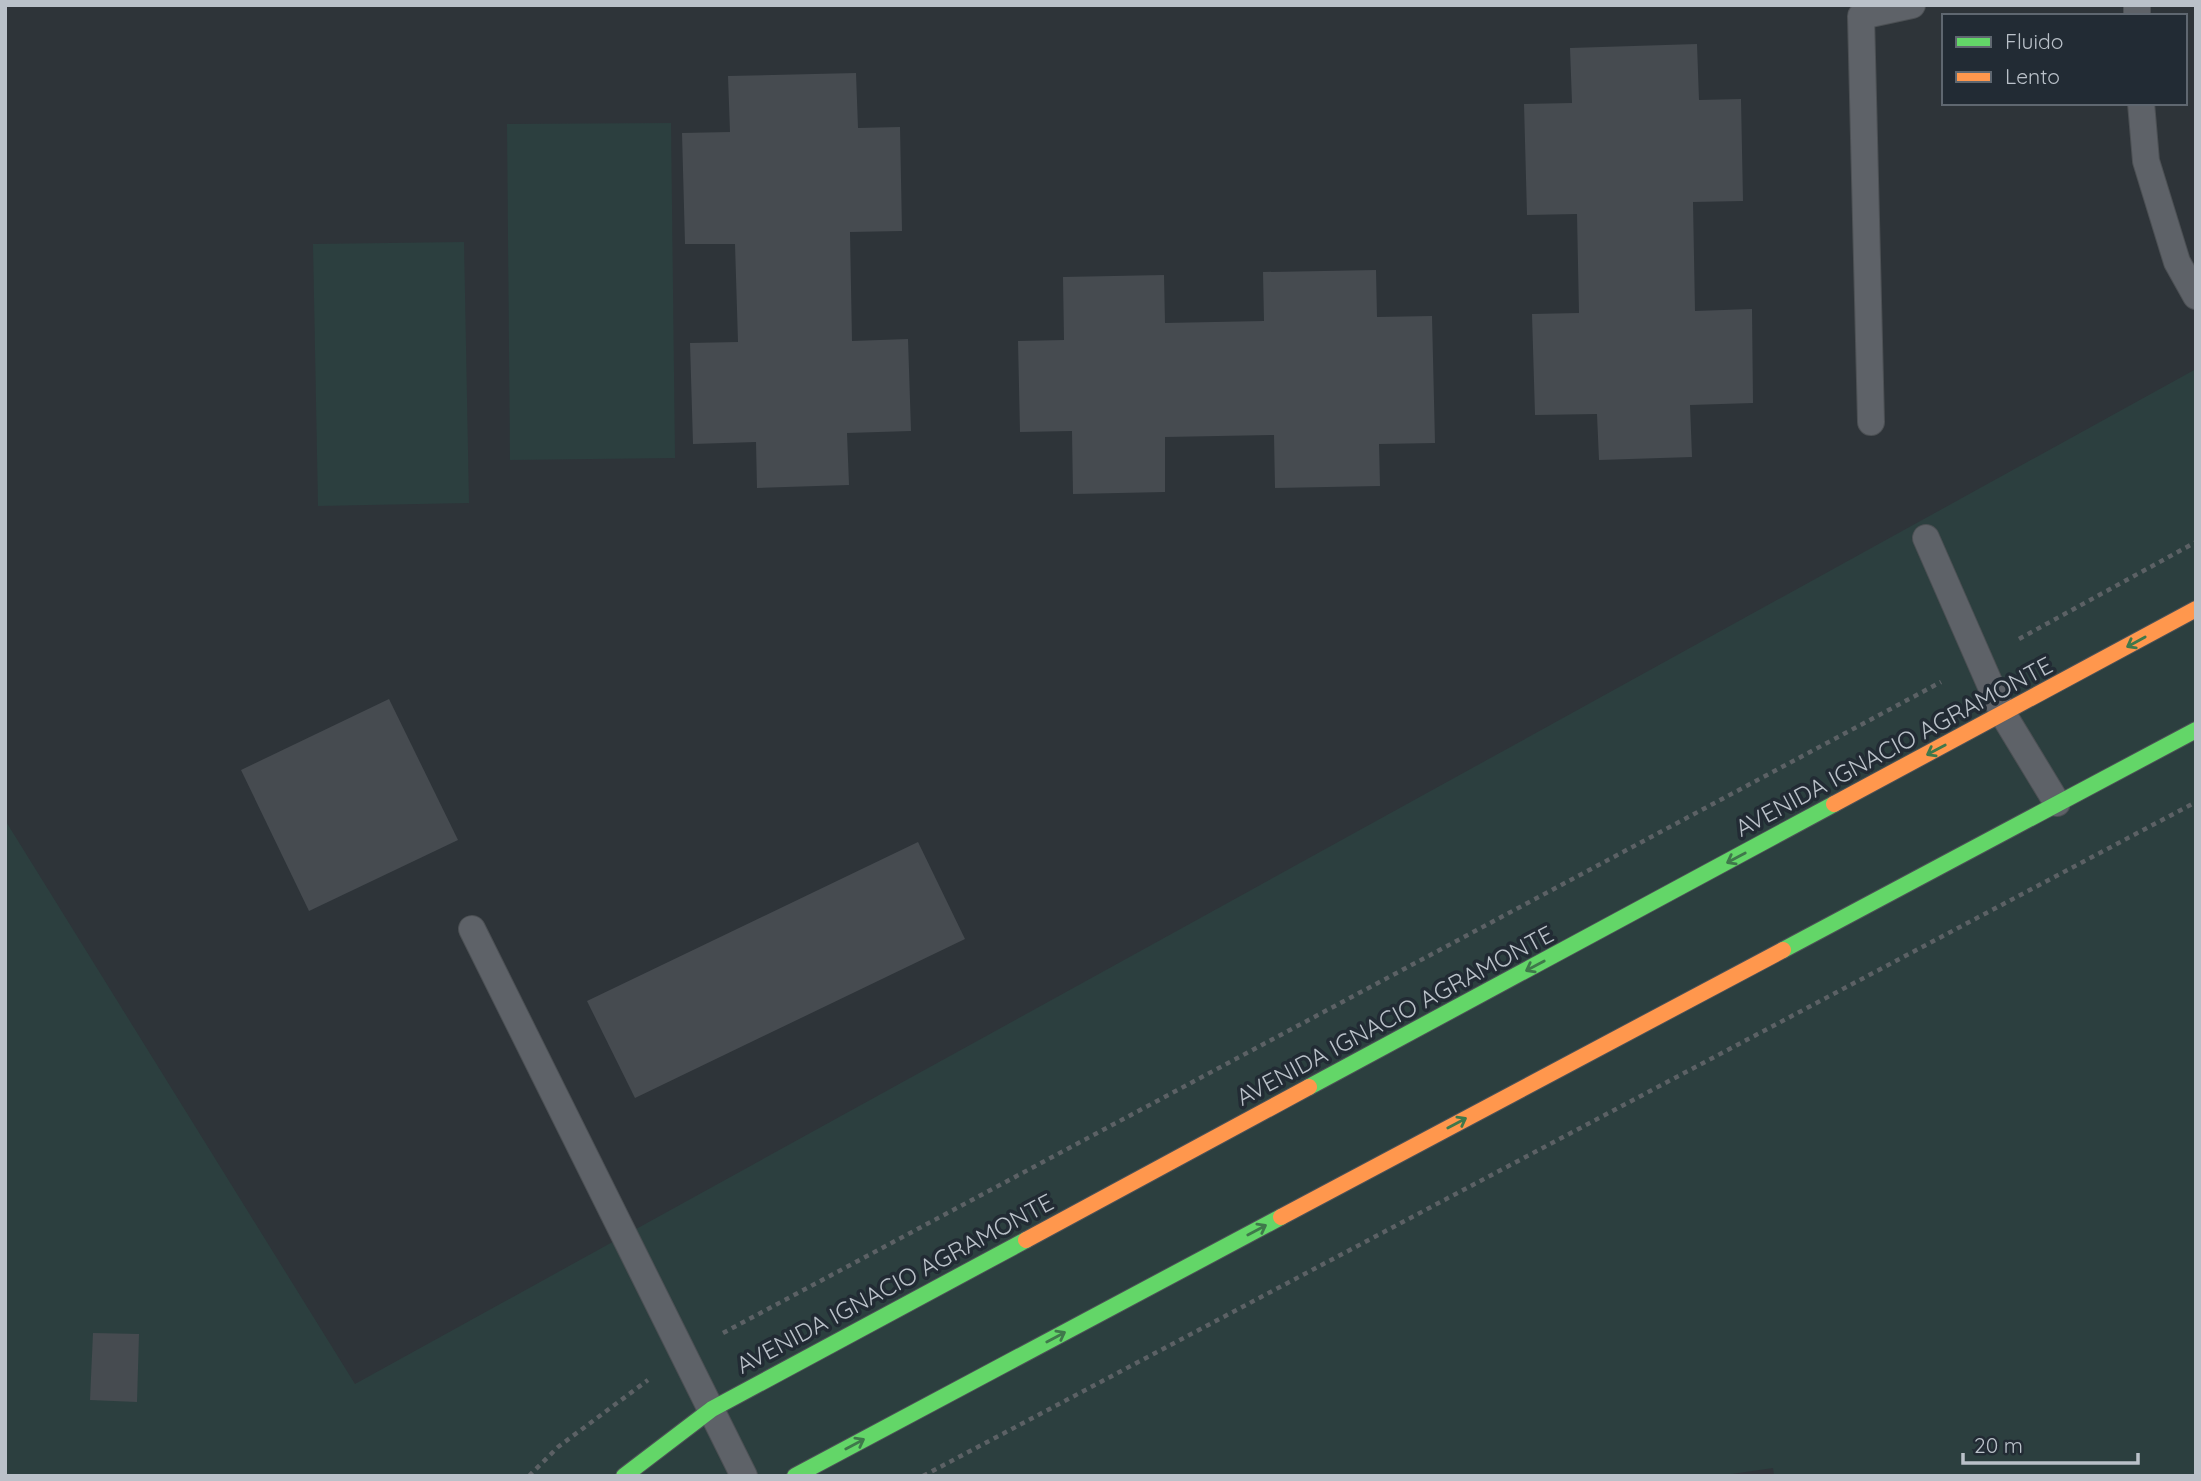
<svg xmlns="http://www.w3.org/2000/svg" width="2201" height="1481" viewBox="0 0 2201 1481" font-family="Quicksand,sans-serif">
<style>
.green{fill:#2c3f3f}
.building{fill:#464b50}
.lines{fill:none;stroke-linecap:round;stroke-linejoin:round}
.lane-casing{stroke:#4c5054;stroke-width:28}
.fast-casing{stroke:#4c5156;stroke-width:18}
.slow-casing{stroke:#4c5156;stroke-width:18}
.path{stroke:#5c6165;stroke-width:4.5;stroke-dasharray:5 5;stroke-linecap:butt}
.lane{stroke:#5e6268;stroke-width:26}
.fast{stroke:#63d668;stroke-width:16}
.slow{stroke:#ff974d;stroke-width:16}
.oneway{stroke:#3f784b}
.labels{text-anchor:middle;stroke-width:7;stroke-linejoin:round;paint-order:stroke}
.street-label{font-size:24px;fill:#bac1c9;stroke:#222b34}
</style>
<rect width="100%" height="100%" fill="#2e3439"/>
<g class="green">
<path d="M671 123 675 458 510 460 507 124Z"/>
<path d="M464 242 469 503 318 506 313 244Z"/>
<path d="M2196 369V1476H1774L1773 1468 1718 1476H5V820L355 1384Z"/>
</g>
<g class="building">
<path d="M1697 44 1699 100 1741 99 1743 201 1693 202 1695 311 1752 309 1753 403 1690 405 1692 457 1599 460 1597 414 1535 415 1532 314 1579 313 1577 214 1527 215 1524 104 1572 103 1570 48Z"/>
<path d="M856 73 858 128 900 127 902 231 850 232 852 341 908 339 911 431 847 433 849 485 757 488 756 442 693 444 690 343 738 342 735 244H685L682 133 730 132 728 76Z"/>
<path d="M1376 270 1377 317 1432 316 1435 443 1379 444 1380 486 1275 488 1274 435 1165 437V492L1073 494 1072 431 1020 432 1018 341 1064 340 1063 277 1164 275 1165 323 1264 321 1263 272Z"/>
<path d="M389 699 458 840 309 911 241 770Z"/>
<path d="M918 842 965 939 635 1098 587 1001Z"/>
<path d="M93 1333 139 1334 137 1402 90 1400Z"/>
</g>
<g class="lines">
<g class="lane-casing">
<g id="lane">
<path d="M2137 5V16"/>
<path d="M2141 103 2146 161 2177 262 2196 296"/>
<path d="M1871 422 1861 16 1912 5"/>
<path d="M1926 538 2003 714 2057 803"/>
<path d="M472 929 744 1476"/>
</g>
</g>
<g class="fast-casing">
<g id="fast">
<path d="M1783 950 2196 730"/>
<path d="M1309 1087 1834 804"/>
<path d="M624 1476 712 1409 1026 1240"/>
<path d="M795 1476 1281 1217"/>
</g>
</g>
<g class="slow-casing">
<g id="slow">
<path d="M1834 804 2196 609"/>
<path d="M1281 1217 1783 950"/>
<path d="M1026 1240 1309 1087"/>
</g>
</g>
<g class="path">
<path d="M2019 639 2196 542"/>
<path d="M723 1333 1941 682"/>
<path d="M529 1476 558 1447 648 1380"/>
<path d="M923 1476 2196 802"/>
</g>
<use href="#lane" class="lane"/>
<use href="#fast" class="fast"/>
<use href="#slow" class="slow"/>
</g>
<defs><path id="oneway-shaft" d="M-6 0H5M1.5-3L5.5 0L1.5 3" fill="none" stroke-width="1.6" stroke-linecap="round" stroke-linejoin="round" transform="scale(1.75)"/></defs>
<g class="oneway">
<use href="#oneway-shaft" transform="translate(2136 642) rotate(151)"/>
<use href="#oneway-shaft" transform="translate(1936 750) rotate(152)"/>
<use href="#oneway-shaft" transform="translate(1736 858) rotate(152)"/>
<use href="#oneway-shaft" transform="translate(1535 966) rotate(152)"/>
<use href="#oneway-shaft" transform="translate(1457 1123) rotate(-28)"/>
<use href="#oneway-shaft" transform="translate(1257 1230) rotate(-28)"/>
<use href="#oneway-shaft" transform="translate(1056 1337) rotate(-28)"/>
<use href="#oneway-shaft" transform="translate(855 1444) rotate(-28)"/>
</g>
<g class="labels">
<g class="street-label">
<text transform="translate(1894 747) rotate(-28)" y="8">AVENIDA IGNACIO AGRAMONTE</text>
<text transform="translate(1395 1016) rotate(-28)" y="8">AVENIDA IGNACIO AGRAMONTE</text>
<text transform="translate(895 1284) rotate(-28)" y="8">AVENIDA IGNACIO AGRAMONTE</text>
</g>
</g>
<rect width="2201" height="1481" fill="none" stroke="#bac1c9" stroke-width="14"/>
<rect x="1942" y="14" width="245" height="91" fill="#222b34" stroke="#5f6770" stroke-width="2"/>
<rect x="1956" y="37" width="35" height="10" fill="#63d668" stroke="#5f6770" stroke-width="2"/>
<text x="2005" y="49" font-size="21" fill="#bac1c9">Fluido</text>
<rect x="1956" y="72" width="35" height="10" fill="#ff974d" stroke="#5f6770" stroke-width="2"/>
<text x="2005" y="84" font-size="21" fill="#bac1c9">Lento</text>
<path d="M1963 1453v10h175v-10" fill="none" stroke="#bac1c9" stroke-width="3.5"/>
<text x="1974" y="1453" font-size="21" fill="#bac1c9" stroke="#222b34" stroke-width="5" paint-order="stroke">20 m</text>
</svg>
